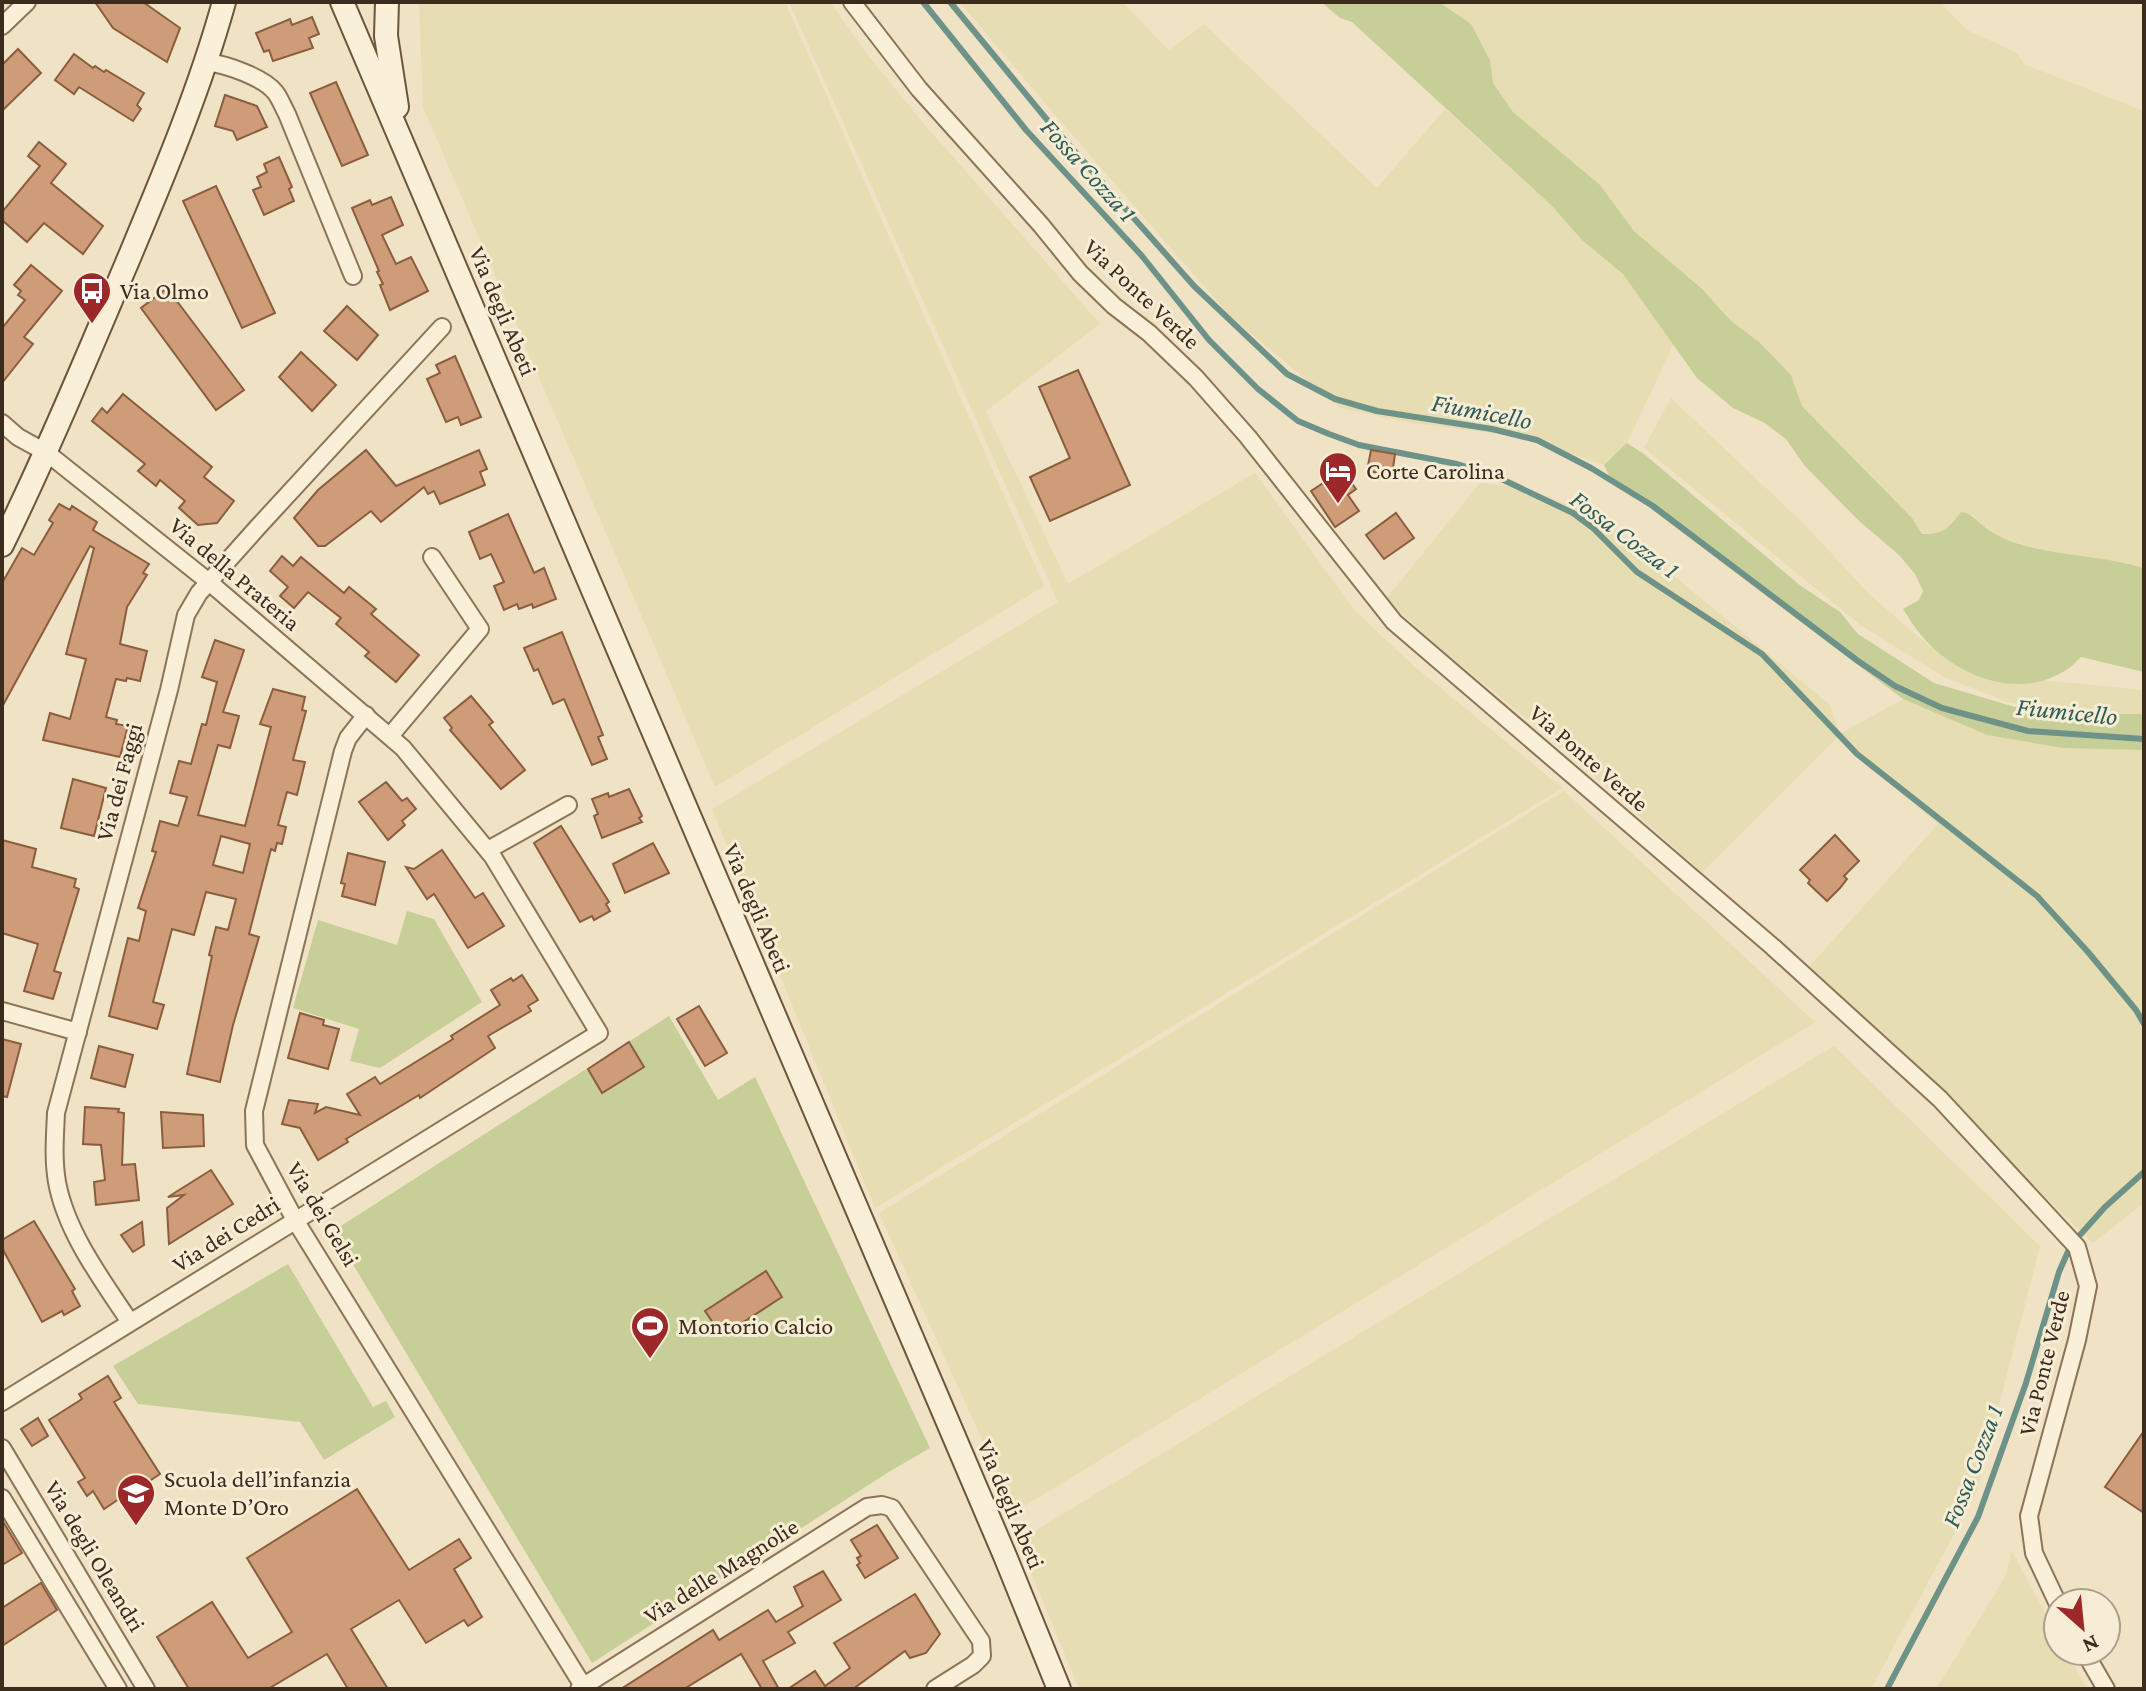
<svg xmlns="http://www.w3.org/2000/svg" width="2146" height="1691" viewBox="0 0 2146 1691" font-family="'Crimson Pro',serif">
<style>
.farmland{fill:#e6ddb2}
.green{fill:#c8ce98}
.lines{fill:none;stroke-linecap:round;stroke-linejoin:round}
.stream{stroke:#6d9288;stroke-width:6}
.building{fill:#cf9c79;stroke:#8b5d3f;stroke-width:2;fill-rule:evenodd}
.street-casing{stroke:#8b745a;stroke-width:20}
.secondary-casing{stroke:#6d553d;stroke-width:26}
.street{stroke:#faf0d8;stroke-width:16}
.secondary{stroke:#faf0d8;stroke-width:22}
.labels{text-anchor:middle;stroke-width:6;stroke-linejoin:round;paint-order:stroke}
.poi-label{font-size:24px;fill:#3b2c1e;stroke:#f7edd5;text-anchor:start}
.street-label{font-size:24px;fill:#3b2c1e;stroke:#f7edd5}
.water-label{font-size:26px;font-style:italic;fill:#2d5b58;stroke:#f7edd5}
</style>
<rect width="100%" height="100%" fill="#f0e2c5"/>
<g class="farmland">
<path d="M419 2H785L1044 586 715 787 423 107Z"/>
<path d="M789 2H830L866 53 925 125 1100 324 986 411 1068 584 1255 473 1355 611 1415 667 1562 788 875 1208 712 809 1058 602Z"/>
<path d="M960 2H1122L1169 50 1204 24 1377 188 1445 109 1551 205 1582 240 1623 274 1674 343 1627 443 1604 465 1516 436 1412 423 1340 408 1229 315 1055 115Z"/>
<path d="M1439 2H1940L1967 30 2017 53 2024 64 2144 111V568L2121 561 2085 559 2026 546 2003 538 1980 523 1973 514 1939 535 1922 534 1912 518 1802 406 1791 375 1759 342 1730 320 1701 289 1634 231 1600 185 1513 112 1493 83 1490 59 1471 24Z"/>
<path d="M1671 398 1805 525 1869 594 1927 644 1968 666 2007 677 2144 690V721L2067 713 2008 702 1944 677 1859 624 1644 448Z"/>
<path d="M1480 483 1526 488 1597 516 1680 581 1830 705 1840 734 1903 699 1987 735 2063 748 2144 750V1203L2093 1243 1808 968 1938 824 1869 767 1840 735 1702 872 1552 739 1435 644 1386 599Z"/>
<path d="M1564 791 1815 1022 1015 1512 879 1213Z"/>
<path d="M1834 1046 2040 1246 1977 1491 1871 1689H1079L1018 1541Z"/>
<path d="M2012 1551 2058 1637V1651H2066L2087 1689H1936L2004 1579Z"/>
</g>
<g class="green">
<path d="M1321 2H1439L1471 24 1490 60 1493 83 1513 112 1600 185 1634 231 1702 289 1730 320 1759 342 1791 375 1802 406 1912 518 1922 534C1943 535 1949 528 1961 512 1972 514 1973 517 1981 524 1994 535 2010 542 2026 546 2065 557 2106 556 2144 568V672L2081 657C2075 663 2068 670 2061 673 2014 700 1953 674 1921 635 1914 627 1909 618 1903 609L1919 600 1923 591 1915 574 1899 555 1858 520 1804 465 1786 439 1765 423 1733 408 1697 378 1623 274 1582 240 1551 205 1352 22 1340 18Z"/>
<path d="M1627 443 1644 454 1801 586 1840 612 1858 634 1934 683 2015 707 2056 706 2112 714H2144V750L2063 748 1987 735 1903 699 1610 478 1604 465Z"/>
<path d="M407 911 434 919 482 1002 380 1068 350 1061 359 1029 293 1008 318 920 397 945Z"/>
<path d="M669 1016 718 1100 755 1077 930 1448 887 1473 592 1663 333 1231Z"/>
<path d="M288 1264 373 1407 386 1401 395 1417 324 1460 300 1422 138 1404 113 1366Z"/>
</g>
<g class="lines">
<g class="stream">
<path d="M923 2 1026 130 1142 256 1209 340 1258 389 1298 421 1329 434 1359 445 1457 464 1493 475 1573 513 1593 528 1637 572 1762 654 1857 754 2037 896 2088 952 2136 1010 2144 1024"/>
<path d="M950 2 1053 127 1194 286 1287 374 1335 399 1377 411 1492 429 1537 440 1591 468 1653 506 1858 661 1895 686 1942 708 2028 731 2144 739"/>
<path d="M2080 1235 2105 1207 2144 1172"/>
<path d="M1887 1689 1978 1517 2026 1383 2059 1272 2070 1247"/>
</g>
</g>
<g class="building">
<path d="M95 2H143L180 28 167 62 113 28Z"/>
<path d="M312 17 319 34 309 38 313 48 273 61 269 50 264 52 256 33 290 19 292 25Z"/>
<path d="M18 49 41 73 2 111V65Z"/>
<path d="M74 54 93 68 95 66 104 72 106 70 144 93 137 105 141 109 133 121 79 87 74 94 55 80Z"/>
<path d="M336 82 368 155 342 166 310 93Z"/>
<path d="M225 95 257 106 267 127 237 140 233 131 215 126Z"/>
<path d="M39 142 66 164 51 183 103 226 83 254 44 223 27 242 2 220V212L40 166 28 156Z"/>
<path d="M279 157 292 187 289 189 294 201 264 215 253 190 261 187 257 177 267 172 264 164Z"/>
<path d="M216 186 275 313 242 328 183 201Z"/>
<path d="M391 197 403 225 382 235 396 264 411 257 428 291 390 310 380 285 383 284 377 272 379 271 352 208 370 200 372 205Z"/>
<path d="M31 265 62 291 24 337 33 344 2 383V328L25 300 18 295 21 291 14 285Z"/>
<path d="M167 288 244 390 216 410 141 308Z"/>
<path d="M347 306 378 335 357 360 324 331Z"/>
<path d="M301 352 336 385 312 411 279 377Z"/>
<path d="M455 356 481 417 461 425 458 417 446 422 427 379 440 373 436 365Z"/>
<path d="M1078 370 1130 485 1050 521 1030 477 1070 458 1039 387Z"/>
<path d="M123 394 212 467 204 477 234 501 217 523 198 525 179 508 185 501 160 480 156 486 138 471 145 464 92 421 102 408 107 413Z"/>
<path d="M366 450 396 486 479 450 487 469 480 472 485 485 440 504 434 491 428 494 424 487 381 522 371 511 325 546H318L294 518 318 490Z"/>
<path d="M1371 450 1395 454 1392 475 1367 471Z"/>
<path d="M1345 474 1356 489 1348 495 1359 511 1335 527 1311 491 1334 476 1336 480Z"/>
<path d="M59 504 70 510 72 506 97 522 93 530 149 564 143 573 147 575 127 607 120 644 147 651 140 681 127 678 126 681 116 679 106 717 117 720 116 724 128 726 120 757 43 740 50 713 70 719 86 659 66 654 94 548 90 546 2 707V583L22 548 34 555 53 523 49 520Z"/>
<path d="M1396 513 1414 538 1384 559 1366 535Z"/>
<path d="M508 514 534 573 544 568 556 599 533 608 532 604 519 609 517 604 504 610 494 586 504 582 491 554 480 559 469 532Z"/>
<path d="M282 556 293 566 301 557 344 593 349 587 376 609 371 614 419 655 396 682 365 656 369 652 336 624 341 618 308 592 294 608 280 596 288 587 270 571Z"/>
<path d="M562 632 603 735 598 737 607 759 592 765 564 699 553 704 538 669 534 671 524 648Z"/>
<path d="M215 640 244 650 223 712 239 716 230 748 218 745 198 815 245 826 271 727 260 724 273 689 305 697 302 710 306 711 293 760 305 762 297 795 287 792 278 825 286 827 282 844 277 843 275 851 271 849 249 934 259 937 233 1025 220 1082 187 1074 212 956 209 955 216 927 228 930 236 899 206 892 194 935 172 929 153 1002 164 1005 157 1029 109 1016 128 938 139 941 146 911 138 908 156 852 152 851 160 821 178 826 187 797 170 793 179 761 191 764 202 724 206 725 217 682 202 677ZM221 836 250 844 243 873 213 865Z"/>
<path d="M471 696 493 722 489 725 525 770 501 789 450 730 452 728 444 718Z"/>
<path d="M73 779 106 788 94 836 61 828Z"/>
<path d="M386 782 402 801 407 798 416 809 402 821 405 825 388 840 359 802Z"/>
<path d="M629 789 642 816 639 818 642 822 602 838 594 816 598 814 592 799 608 793 609 797Z"/>
<path d="M561 826 609 902 606 904 610 911 594 920 592 916 580 922 534 843Z"/>
<path d="M1835 835 1859 861 1844 876 1847 879 1840 888 1827 901 1808 883 1810 880 1800 870Z"/>
<path d="M2 840 36 849 32 867 76 879 74 887 79 889 54 971 61 973 53 999 24 991 38 944 2 933Z"/>
<path d="M653 843 669 873 625 893 613 864Z"/>
<path d="M442 850 475 898 483 893 504 926 468 948 434 894 427 899 406 867 414 869Z"/>
<path d="M348 853 385 862 375 905 342 896 345 884 341 883Z"/>
<path d="M522 975 538 1000 528 1006 531 1011 488 1036 495 1048 420 1098 419 1095 346 1139 348 1142 318 1160 300 1128 282 1124 289 1100 318 1104 315 1113 326 1107 360 1115 347 1094 375 1077 380 1084 453 1039 451 1036 500 1005 491 990 511 978 513 981Z"/>
<path d="M699 1006 727 1053 705 1066 677 1019Z"/>
<path d="M300 1013 324 1020 323 1025 339 1029 328 1069 288 1058Z"/>
<path d="M2 1039 21 1044 7 1097 2 1096Z"/>
<path d="M629 1042 644 1067 602 1093 588 1069Z"/>
<path d="M99 1046 133 1055 125 1087 91 1078Z"/>
<path d="M85 1107 119 1109 118 1112 124 1113 122 1165 135 1164 139 1200 96 1205 94 1182 105 1180 101 1145 83 1144Z"/>
<path d="M161 1112 203 1115 204 1146 163 1148Z"/>
<path d="M211 1170 233 1204 169 1244 167 1208 184 1195 168 1197Z"/>
<path d="M34 1221 75 1289 72 1291 80 1306 64 1315 62 1311 42 1322 2 1248V1240Z"/>
<path d="M142 1222 144 1245 133 1252 121 1235Z"/>
<path d="M766 1271 782 1297 722 1336 705 1311Z"/>
<path d="M108 1376 121 1398 114 1402 160 1474 145 1484 149 1490 124 1506 119 1499 104 1509 93 1491 87 1496 78 1482 85 1478 49 1420 82 1399 79 1394Z"/>
<path d="M38 1418 48 1436 32 1446 21 1429Z"/>
<path d="M2144 1431V1513L2105 1487Z"/>
<path d="M357 1489 409 1570 459 1539 471 1558 454 1569 482 1617 468 1626 464 1620 426 1643 399 1600 351 1629 388 1689H348L327 1654 268 1689H189L157 1637 212 1602 248 1658 292 1632 247 1558Z"/>
<path d="M2 1520 22 1553 2 1565Z"/>
<path d="M877 1525 898 1558 865 1578 857 1565 860 1563 857 1558 861 1556 851 1540Z"/>
<path d="M823 1571 841 1600 788 1632 795 1643 763 1661 779 1689H762L741 1654 684 1689H621L713 1630 719 1640 768 1610 776 1622 803 1606 794 1587Z"/>
<path d="M41 1583 57 1610 2 1646V1608Z"/>
<path d="M915 1594 940 1634 926 1653 910 1658 905 1651 853 1689H788L815 1671 825 1686 850 1668 834 1643Z"/>
</g>
<g class="lines">
<g class="street-casing">
<g id="street">
<path d="M852 2 919 89 1041 225 1080 273 1114 306 1149 333 1196 378 1248 437 1394 622 1773 947 1940 1099 2077 1247 2088 1286 2077 1340 2029 1516 2034 1553 2058 1604"/>
<path d="M2 26 27 2"/>
<path d="M206 62C225 64 263 77 275 92 280 98 283 107 287 114L353 276"/>
<path d="M2 423 18 437 47 453 209 582 403 748 493 857 599 1033 2 1402"/>
<path d="M366 715 348 738 343 751 254 1111 255 1145 295 1220 585 1689"/>
<path d="M390 736 480 629 432 557"/>
<path d="M488 850 568 805"/>
<path d="M2 1011 78 1032"/>
<path d="M130 1322C102 1280 66 1232 57 1182 53 1159 55 1136 56 1113L169 690 186 615 199 593 257 528 442 327"/>
<path d="M2 1448 146 1689"/>
<path d="M2 1498 118 1689"/>
<path d="M2084 1651 2106 1689"/>
<path d="M579 1689 867 1507 882 1505 892 1508 981 1641 982 1656 973 1665 935 1689"/>
</g>
</g>
<g class="secondary-casing">
<g id="secondary">
<path d="M342 2 1005 1556 1059 1689"/>
<path d="M387 2 386 36 397 107"/>
<path d="M2 545C47 453 86 359 126 265 162 179 199 92 224 2"/>
</g>
</g>
<use href="#street" class="street"/>
<use href="#secondary" class="secondary"/>
</g>
<defs>
<g id="bus-pin" transform="scale(2)"><path d="M0 17L-7.5 6A9.5 9.5 0 1 1 7.5 6Z" fill="#9c282a" stroke="#f7edd5"/><path d="M-5-6H5V4H4V6H2V4H-2V6H-4V4H-5ZM-3.5-4V0h7V-4ZM-3.5 1.2v1.5H-2V1.2ZM2 1.2v1.5H3.5V1.2Z" fill="#fff"/></g>
<g id="hotel-pin" transform="scale(2)"><path d="M0 17L-7.5 6A9.5 9.5 0 1 1 7.5 6Z" fill="#9c282a" stroke="#f7edd5"/><path d="M-6-4.5h1.5V1H6V5H4.5V3h-9V5H-6ZM-4 0a1.8 1.8 0 1 1 3.6 0ZM.5 0V-2.5h3Q6-2.5 6 0Z" fill="#fff"/></g>
<g id="stadium-pin" transform="scale(2)"><path d="M0 17L-7.5 6A9.5 9.5 0 1 1 7.5 6Z" fill="#9c282a" stroke="#f7edd5"/><path d="M0-5a6.5 5 0 1 0 0 10a6.5 5 0 1 0 0-10ZM-3.5-1.8h7v3.6h-7Z" fill="#fff"/></g>
<g id="school-pin" transform="scale(2)"><path d="M0 17L-7.5 6A9.5 9.5 0 1 1 7.5 6Z" fill="#9c282a" stroke="#f7edd5"/><path d="M0-5L7-2L0 1L-7-2ZM-4 1L0 2.5L4 1V4Q0 6-4 4Z" fill="#fff"/></g>
</defs>
<g fill-rule="evenodd">
<use href="#bus-pin" x="92" y="291"/>
<use href="#hotel-pin" x="1338" y="471"/>
<use href="#stadium-pin" x="650" y="1326"/>
<use href="#school-pin" x="136" y="1493"/>
</g>
<g class="labels">
<g class="poi-label">
<text x="120" y="299">Via Olmo</text>
<text x="1366" y="479">Corte Carolina</text>
<text x="678" y="1334">Montorio Calcio</text>
<text x="164" y="1487">Scuola dell’infanzia<tspan x="164" dy="28">Monte D’Oro</tspan></text>
</g>
<g class="street-label">
<text transform="translate(1142 294) rotate(43)" y="8">Via Ponte Verde</text>
<text transform="translate(503 311) rotate(67)" y="8">Via degli Abeti</text>
<text transform="translate(235 574) rotate(40)" y="8">Via della Prateria</text>
<text transform="translate(1589 758) rotate(41)" y="8">Via Ponte Verde</text>
<text transform="translate(119 782) rotate(-75)" y="8">Via dei Faggi</text>
<text transform="translate(757 908) rotate(67)" y="8">Via degli Abeti</text>
<text transform="translate(323 1214) rotate(59)" y="8">Via dei Gelsi</text>
<text transform="translate(226 1234) rotate(-32)" y="8">Via dei Cedri</text>
<text transform="translate(2044 1363) rotate(-76)" y="8">Via Ponte Verde</text>
<text transform="translate(1011 1504) rotate(67)" y="8">Via degli Abeti</text>
<text transform="translate(95 1556) rotate(59)" y="8">Via degli Oleandri</text>
<text transform="translate(721 1571) rotate(-32)" y="8">Via delle Magnolie</text>
</g>
<g class="water-label">
<text transform="translate(1089 170) rotate(48)" y="9">Fossa Cozza 1</text>
<text transform="translate(1482 411) rotate(11)" y="9">Fiumicello</text>
<text transform="translate(1625 534) rotate(37)" y="9">Fossa Cozza 1</text>
<text transform="translate(2067 711) rotate(6)" y="9">Fiumicello</text>
<text transform="translate(1972 1466) rotate(-69)" y="9">Fossa Cozza 1</text>
</g>
</g>
<rect width="2146" height="1691" fill="none" stroke="#3b2c1e" stroke-width="8"/>
<g transform="translate(2082 1627) rotate(153)"><circle r="38" fill="#f7edd5" stroke="#aca08c" stroke-width="2"/>
<path d="M0-6L14 30L0 20L-14 30Z" fill="#9c282a"/>
<text y="-12" font-size="22" font-weight="bold" text-anchor="middle" fill="#3b2c1e">N</text>
</g>
</svg>
